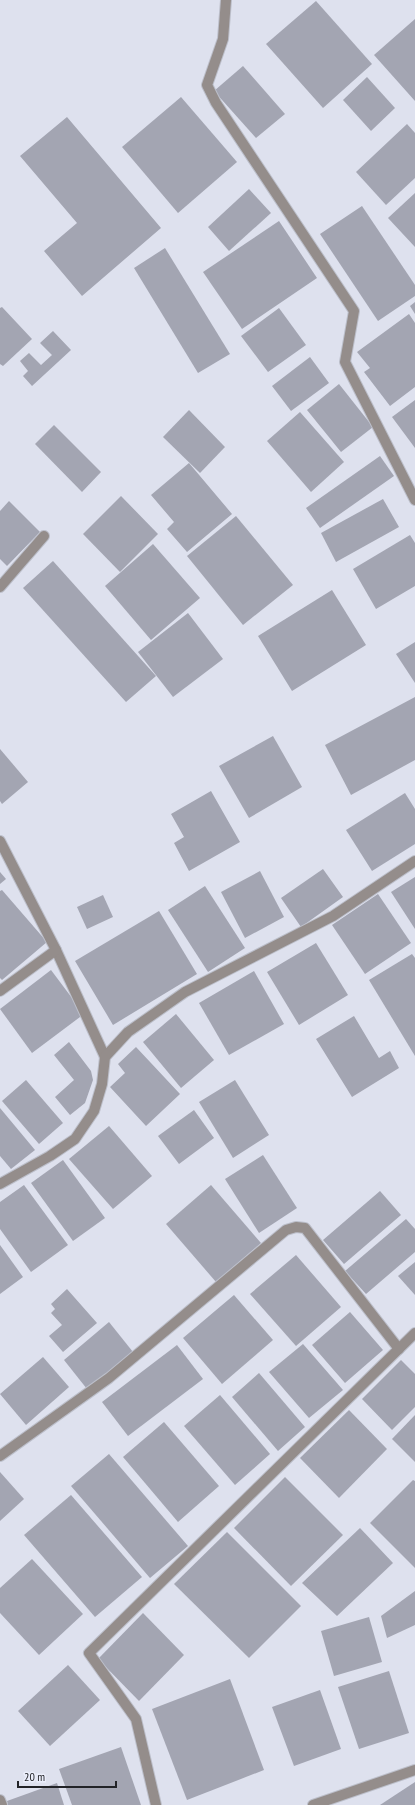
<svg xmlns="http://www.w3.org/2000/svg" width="415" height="1805" viewBox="0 0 415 1805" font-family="'PT Sans Narrow',sans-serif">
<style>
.building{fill:#a3a5b2}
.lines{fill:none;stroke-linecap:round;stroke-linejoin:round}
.minor-casing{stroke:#bcbfca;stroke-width:12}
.minor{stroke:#948d8b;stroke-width:10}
</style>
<rect width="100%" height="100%" fill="#dee1ee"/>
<g class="building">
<path d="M316 1 372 64 323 108 266 44Z"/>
<path d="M415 19V101L374 55Z"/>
<path d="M243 66 285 114 256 138 214 91Z"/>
<path d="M367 77 395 108 371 131 343 100Z"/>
<path d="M181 97 237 162 178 213 122 147Z"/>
<path d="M67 117 161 228 82 296 44 251 77 223 20 156Z"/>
<path d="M407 124 415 133V178L386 205 356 172Z"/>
<path d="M249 189 271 213 229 251 208 227Z"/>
<path d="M415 193V247L388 218Z"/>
<path d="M362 206 415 285V296L378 321 320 234Z"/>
<path d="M279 221 317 278 242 329 203 272Z"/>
<path d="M165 248 230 354 198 373 134 268Z"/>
<path d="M415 302V314L410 306Z"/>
<path d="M2 307 32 339 3 366 0 364V308Z"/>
<path d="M279 308 306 345 268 372 241 336Z"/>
<path d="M409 314 415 323V387L390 406 364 372 370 368 357 352Z"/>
<path d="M53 331 71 350 32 386 23 376 28 371 20 361 29 353 41 365 52 355 40 343Z"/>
<path d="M310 357 329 383 291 411 272 386Z"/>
<path d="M339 384 373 427 341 452 307 410Z"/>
<path d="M415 400V448L392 417Z"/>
<path d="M189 410 225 447 200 473 163 437Z"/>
<path d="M300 412 344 462 311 492 267 441Z"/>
<path d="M54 425 101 472 82 492 35 444Z"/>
<path d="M380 456 394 476 320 528 306 508Z"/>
<path d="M189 463 232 514 187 552 167 529 174 522 151 495Z"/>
<path d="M121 496 158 534 120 572 83 534Z"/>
<path d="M383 499 399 527 336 562 321 533Z"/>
<path d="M9 501 40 532 7 566 0 559V511Z"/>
<path d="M236 516 293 585 243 625 187 556Z"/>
<path d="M410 535 415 543V586L376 609 353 569Z"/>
<path d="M153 544 200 598 151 640 105 586Z"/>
<path d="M53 561 156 676 126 702 23 588Z"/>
<path d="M332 590 366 645 292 691 258 636Z"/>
<path d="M188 613 223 659 173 697 138 652Z"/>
<path d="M415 642V683L396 654Z"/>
<path d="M415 697V760L351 795 325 745Z"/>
<path d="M273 736 302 787 249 818 219 766Z"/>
<path d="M0 749 28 782 2 804 0 801Z"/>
<path d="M211 791 240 842 189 871 174 843 184 837 171 814Z"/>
<path d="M405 793 415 809V844L372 871 346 830Z"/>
<path d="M323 869 343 897 301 927 281 898Z"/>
<path d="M260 871 284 917 245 938 221 892Z"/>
<path d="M0 872 6 879 0 884Z"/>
<path d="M415 877V929L391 892Z"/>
<path d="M205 886 245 948 208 972 168 910Z"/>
<path d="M2 890 47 942 2 980 0 978V891Z"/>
<path d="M378 894 411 943 365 974 332 925Z"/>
<path d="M103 895 113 917 87 929 77 907Z"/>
<path d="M159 911 197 974 113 1025 75 961Z"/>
<path d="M316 943 348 995 299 1025 267 972Z"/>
<path d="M412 954 415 958V1056L369 980Z"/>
<path d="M51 970 84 1014 32 1053 0 1009Z"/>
<path d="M254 971 284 1024 229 1055 199 1003Z"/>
<path d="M176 1014 214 1060 181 1088 143 1042Z"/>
<path d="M354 1016 379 1058 390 1051 399 1068 352 1097 316 1039Z"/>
<path d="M69 1042 91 1071 93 1080 85 1103 70 1115 55 1097 74 1080 54 1055Z"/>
<path d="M136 1047 180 1094 146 1126 110 1087 125 1073 118 1064Z"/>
<path d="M26 1080 63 1123 39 1144 2 1101Z"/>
<path d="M235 1080 269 1135 233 1158 199 1102Z"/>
<path d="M0 1108 35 1150 11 1169 0 1156Z"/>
<path d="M194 1110 214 1138 179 1164 158 1136Z"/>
<path d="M109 1126 152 1176 113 1209 69 1159Z"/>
<path d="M263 1155 297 1208 259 1233 225 1179Z"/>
<path d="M63 1160 105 1218 73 1241 31 1183Z"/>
<path d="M24 1185 68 1245 31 1272 0 1229V1202Z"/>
<path d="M211 1185 261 1243 216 1282 166 1224Z"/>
<path d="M380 1191 401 1215 344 1264 323 1240Z"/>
<path d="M406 1219 415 1229V1252L366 1294 345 1271Z"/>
<path d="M0 1245 23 1277 0 1294Z"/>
<path d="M296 1255 341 1307 296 1346 250 1294Z"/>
<path d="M415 1262V1295L398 1276Z"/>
<path d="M67 1289 97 1323 63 1352 49 1336 62 1325 51 1313 55 1309 51 1304Z"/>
<path d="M234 1295 273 1340 222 1384 183 1338Z"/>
<path d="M350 1312 383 1350 345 1383 312 1345Z"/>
<path d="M109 1322 133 1352 87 1389 64 1360Z"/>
<path d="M303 1344 343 1390 309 1418 269 1372Z"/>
<path d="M177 1345 203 1379 128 1436 102 1402Z"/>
<path d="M43 1357 69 1387 26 1425 0 1394Z"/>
<path d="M401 1360 415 1374V1407L392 1430 362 1399Z"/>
<path d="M259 1373 305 1427 278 1451 232 1397Z"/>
<path d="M220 1395 270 1454 235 1485 184 1426Z"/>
<path d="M349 1410 387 1449 339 1498 300 1458Z"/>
<path d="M415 1415V1462L392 1439Z"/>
<path d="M164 1422 219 1486 178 1522 123 1457Z"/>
<path d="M109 1454 188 1546 150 1578 71 1486Z"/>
<path d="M0 1472 24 1499 0 1521Z"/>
<path d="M285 1477 343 1535 291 1586 234 1528Z"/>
<path d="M413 1480 415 1481V1568L370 1523Z"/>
<path d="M71 1495 142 1577 95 1617 24 1535Z"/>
<path d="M360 1528 393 1563 337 1616 302 1583Z"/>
<path d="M227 1532 301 1606 249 1658 174 1584Z"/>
<path d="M32 1559 83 1614 39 1655 0 1613V1588Z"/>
<path d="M415 1591V1625L387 1638 381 1616Z"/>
<path d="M143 1613 184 1655 139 1701 98 1659Z"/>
<path d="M369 1617 382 1662 334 1676 321 1631Z"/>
<path d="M68 1665 100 1700 50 1746 18 1711Z"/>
<path d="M389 1671 409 1733 359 1749 338 1687Z"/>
<path d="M230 1679 264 1770 187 1800 152 1709Z"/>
<path d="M320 1690 341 1749 294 1766 272 1707Z"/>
<path d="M121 1747 141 1805H72L59 1769Z"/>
<path d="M415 1782V1805H380Z"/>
<path d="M57 1783 64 1805H8L7 1801Z"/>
</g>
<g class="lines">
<g class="minor-casing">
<g id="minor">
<path d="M226 0 223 39 207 85 216 103 354 311 345 362 415 500"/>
<path d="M0 587 44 536"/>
<path d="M0 841 56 950 105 1057"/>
<path d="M0 991 56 950"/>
<path d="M0 1184 50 1156 75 1139 94 1111 102 1084 105 1057 128 1032 185 992 333 916 415 861"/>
<path d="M0 1456 109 1378 286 1230 296 1227 305 1228 399 1349"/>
<path d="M0 1800 2 1805"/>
<path d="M156 1805 136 1719 89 1653 415 1333"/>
<path d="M313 1805 415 1770"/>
</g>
</g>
<use href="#minor" class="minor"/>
</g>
<path d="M18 1781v6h98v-6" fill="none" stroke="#222327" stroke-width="2"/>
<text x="24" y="1781" font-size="12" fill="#222327" stroke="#ebeefb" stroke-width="3" paint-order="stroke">20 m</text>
</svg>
